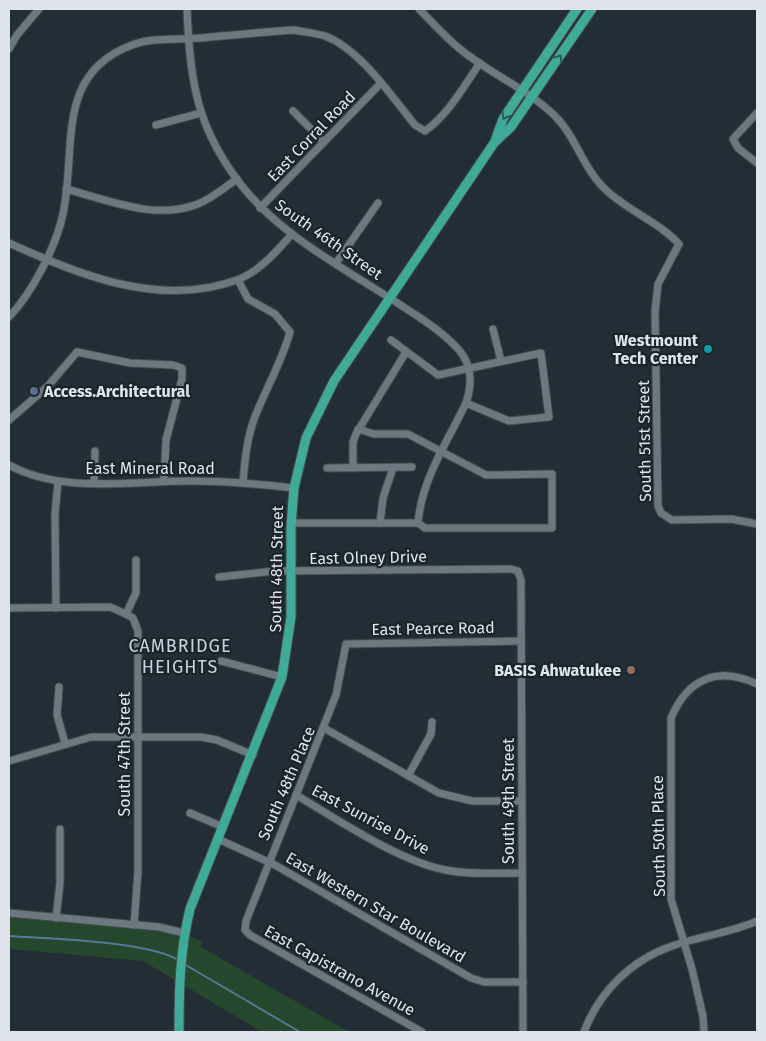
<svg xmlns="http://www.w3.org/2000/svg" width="766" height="1041" viewBox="0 0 766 1041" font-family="'Fira Sans',sans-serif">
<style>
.green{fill:#25472c}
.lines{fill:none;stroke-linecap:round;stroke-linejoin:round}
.stream{stroke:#527a98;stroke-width:2}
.minor-casing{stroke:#434b51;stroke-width:9}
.major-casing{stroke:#434b51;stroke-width:11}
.minor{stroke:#6c7880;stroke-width:7}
.major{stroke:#3eaa97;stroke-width:9}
.oneway{stroke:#285a56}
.culture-dot{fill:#0f9aa8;stroke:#1a242b;stroke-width:2}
.service-dot{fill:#5c6f8a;stroke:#1a242b;stroke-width:2}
.education-dot{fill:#8d6e63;stroke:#1a242b;stroke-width:2}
.labels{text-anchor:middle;stroke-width:4.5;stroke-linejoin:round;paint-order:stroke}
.street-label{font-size:16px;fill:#dee4e9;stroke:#1a242b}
.poi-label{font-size:16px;font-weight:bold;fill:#dee4e9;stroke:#1a242b;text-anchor:end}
.neighbourhood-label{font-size:18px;letter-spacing:1px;fill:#c6d3dd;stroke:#1a242b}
</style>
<rect width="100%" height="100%" fill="#232d35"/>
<path class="green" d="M9 913 184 933 202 942 201 947 349 1032H262L143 961 9 949Z"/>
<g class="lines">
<g class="stream">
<path d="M9 936C48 939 149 941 178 960"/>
<path d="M184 964 300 1032"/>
</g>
<g class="minor-casing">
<g id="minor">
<path d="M187 9C190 80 196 128 242 186 282 237 349 271 402 306 422 319 443 332 459 350 473 366 472 385 466 403 447 443 422 478 418 523"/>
<path d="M419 9C432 22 445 37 460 49 489 73 527 89 554 115 576 136 583 169 606 190 628 211 659 222 679 244L658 284 655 312 658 506 661 513 672 520 731 519 757 524"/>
<path d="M9 49 17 35 39 9"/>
<path d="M293 111 324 142"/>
<path d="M757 113 733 139 738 148 757 163"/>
<path d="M156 125 201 113"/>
<path d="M66 189C108 200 155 221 198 204 212 198 224 188 237 179"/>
<path d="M260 208 380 84"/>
<path d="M9 243C79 275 160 308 237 280 259 272 277 251 292 234"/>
<path d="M336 263 378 203"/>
<path d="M238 280 248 299 275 314 290 332C282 361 267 387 256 414 247 436 245 459 243 482"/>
<path d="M9 317C32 293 56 247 63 214 77 148 54 74 132 45 153 37 179 40 200 38 232 35 263 32 294 30 304 32 315 33 325 36 360 49 392 97 415 125L425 131C448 115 464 86 480 63"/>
<path d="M493 329 501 361"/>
<path d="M391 340 438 375 541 353 549 417 509 421 466 403"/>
<path d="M9 420 47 387 77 352 130 363 173 365 182 368V379L166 440 164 481"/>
<path d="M358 429 374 434H408L486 475 552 474V528H425L418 523"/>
<path d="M9 465C62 494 131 481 190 481 225 481 259 484 294 488"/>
<path d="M327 468 412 467"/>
<path d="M353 468V442L356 434 406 352"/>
<path d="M94 483 95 451"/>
<path d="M291 523H418"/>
<path d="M380 523 383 498 393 468"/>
<path d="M219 577 274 571 511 569 518 571 521 580 523 1032"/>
<path d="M9 608 110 607 126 614"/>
<path d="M56 608 55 514 58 482"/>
<path d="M221 661 282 677"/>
<path d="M59 687 57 715 65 743"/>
<path d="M324 728 439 793 472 801H522"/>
<path d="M9 761 91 737H201L217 740 253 755"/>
<path d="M408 776 431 734 432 722"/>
<path d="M296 795C337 819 400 862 446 870 471 875 497 873 522 873"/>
<path d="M190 813 223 827"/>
<path d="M218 839 275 865 471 978 484 982H523"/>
<path d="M9 913 159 927 184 933"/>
<path d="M56 918 60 883V829"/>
<path d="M134 925 138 871V631L133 618 126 614 136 593V560"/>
<path d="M422 1032 250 935 245 930 246 921 336 695 346 644 521 641"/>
<path d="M584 1032C599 992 631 960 672 946 700 936 730 933 757 921"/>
<path d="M704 1032 703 1016 692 969 671 899V718C688 678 718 666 757 684"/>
</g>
</g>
<g class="major-casing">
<g id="major">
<path d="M495 141 503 119 577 9"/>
<path d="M179 1032C179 989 180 950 190 909L282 677 291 617V527L294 488 306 438 334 381 494 143 511 127 592 9"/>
</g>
</g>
<use href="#minor" class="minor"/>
<use href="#major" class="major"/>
</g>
<defs><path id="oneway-chevron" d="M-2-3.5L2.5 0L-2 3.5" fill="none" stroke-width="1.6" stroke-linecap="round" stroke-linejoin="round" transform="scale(1.25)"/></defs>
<g class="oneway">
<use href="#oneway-chevron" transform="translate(559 58) rotate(-56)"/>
<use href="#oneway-chevron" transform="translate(505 116) rotate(120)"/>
</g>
<circle class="culture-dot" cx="708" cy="349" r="5"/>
<circle class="service-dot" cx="34" cy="391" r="5"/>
<circle class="education-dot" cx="631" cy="670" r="5"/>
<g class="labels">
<g class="street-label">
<text transform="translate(311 136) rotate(-46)" y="6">East Corral Road</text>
<text transform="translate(329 239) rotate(35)" y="6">South 46th Street</text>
<text transform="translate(644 441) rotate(-91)" y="6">South 51st Street</text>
<text x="150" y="474">East Mineral Road</text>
<text transform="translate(368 557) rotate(-1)" y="6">East Olney Drive</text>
<text transform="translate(276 569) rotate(-89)" y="6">South 48th Street</text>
<text transform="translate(433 628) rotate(-1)" y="6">East Pearce Road</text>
<text transform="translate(124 754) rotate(-90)" y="6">South 47th Street</text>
<text transform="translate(286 783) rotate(-67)" y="6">South 48th Place</text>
<text transform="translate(508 801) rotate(-90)" y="6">South 49th Street</text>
<text transform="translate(371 819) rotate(28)" y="6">East Sunrise Drive</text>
<text transform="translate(658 836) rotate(-91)" y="6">South 50th Place</text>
<text transform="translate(376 907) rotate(30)" y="6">East Western Star Boulevard</text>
<text transform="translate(340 970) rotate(29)" y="6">East Capistrano Avenue</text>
</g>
<g class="poi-label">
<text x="698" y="346">Westmount<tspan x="698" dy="18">Tech Center</tspan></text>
<text x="44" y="397" text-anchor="start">Access.Architectural</text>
<text x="621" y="676">BASIS Ahwatukee</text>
</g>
<g class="neighbourhood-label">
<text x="180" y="652">CAMBRIDGE<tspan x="180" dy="21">HEIGHTS</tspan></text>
</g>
</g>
<rect width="766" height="1041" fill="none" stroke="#dee4e9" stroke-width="20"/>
</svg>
